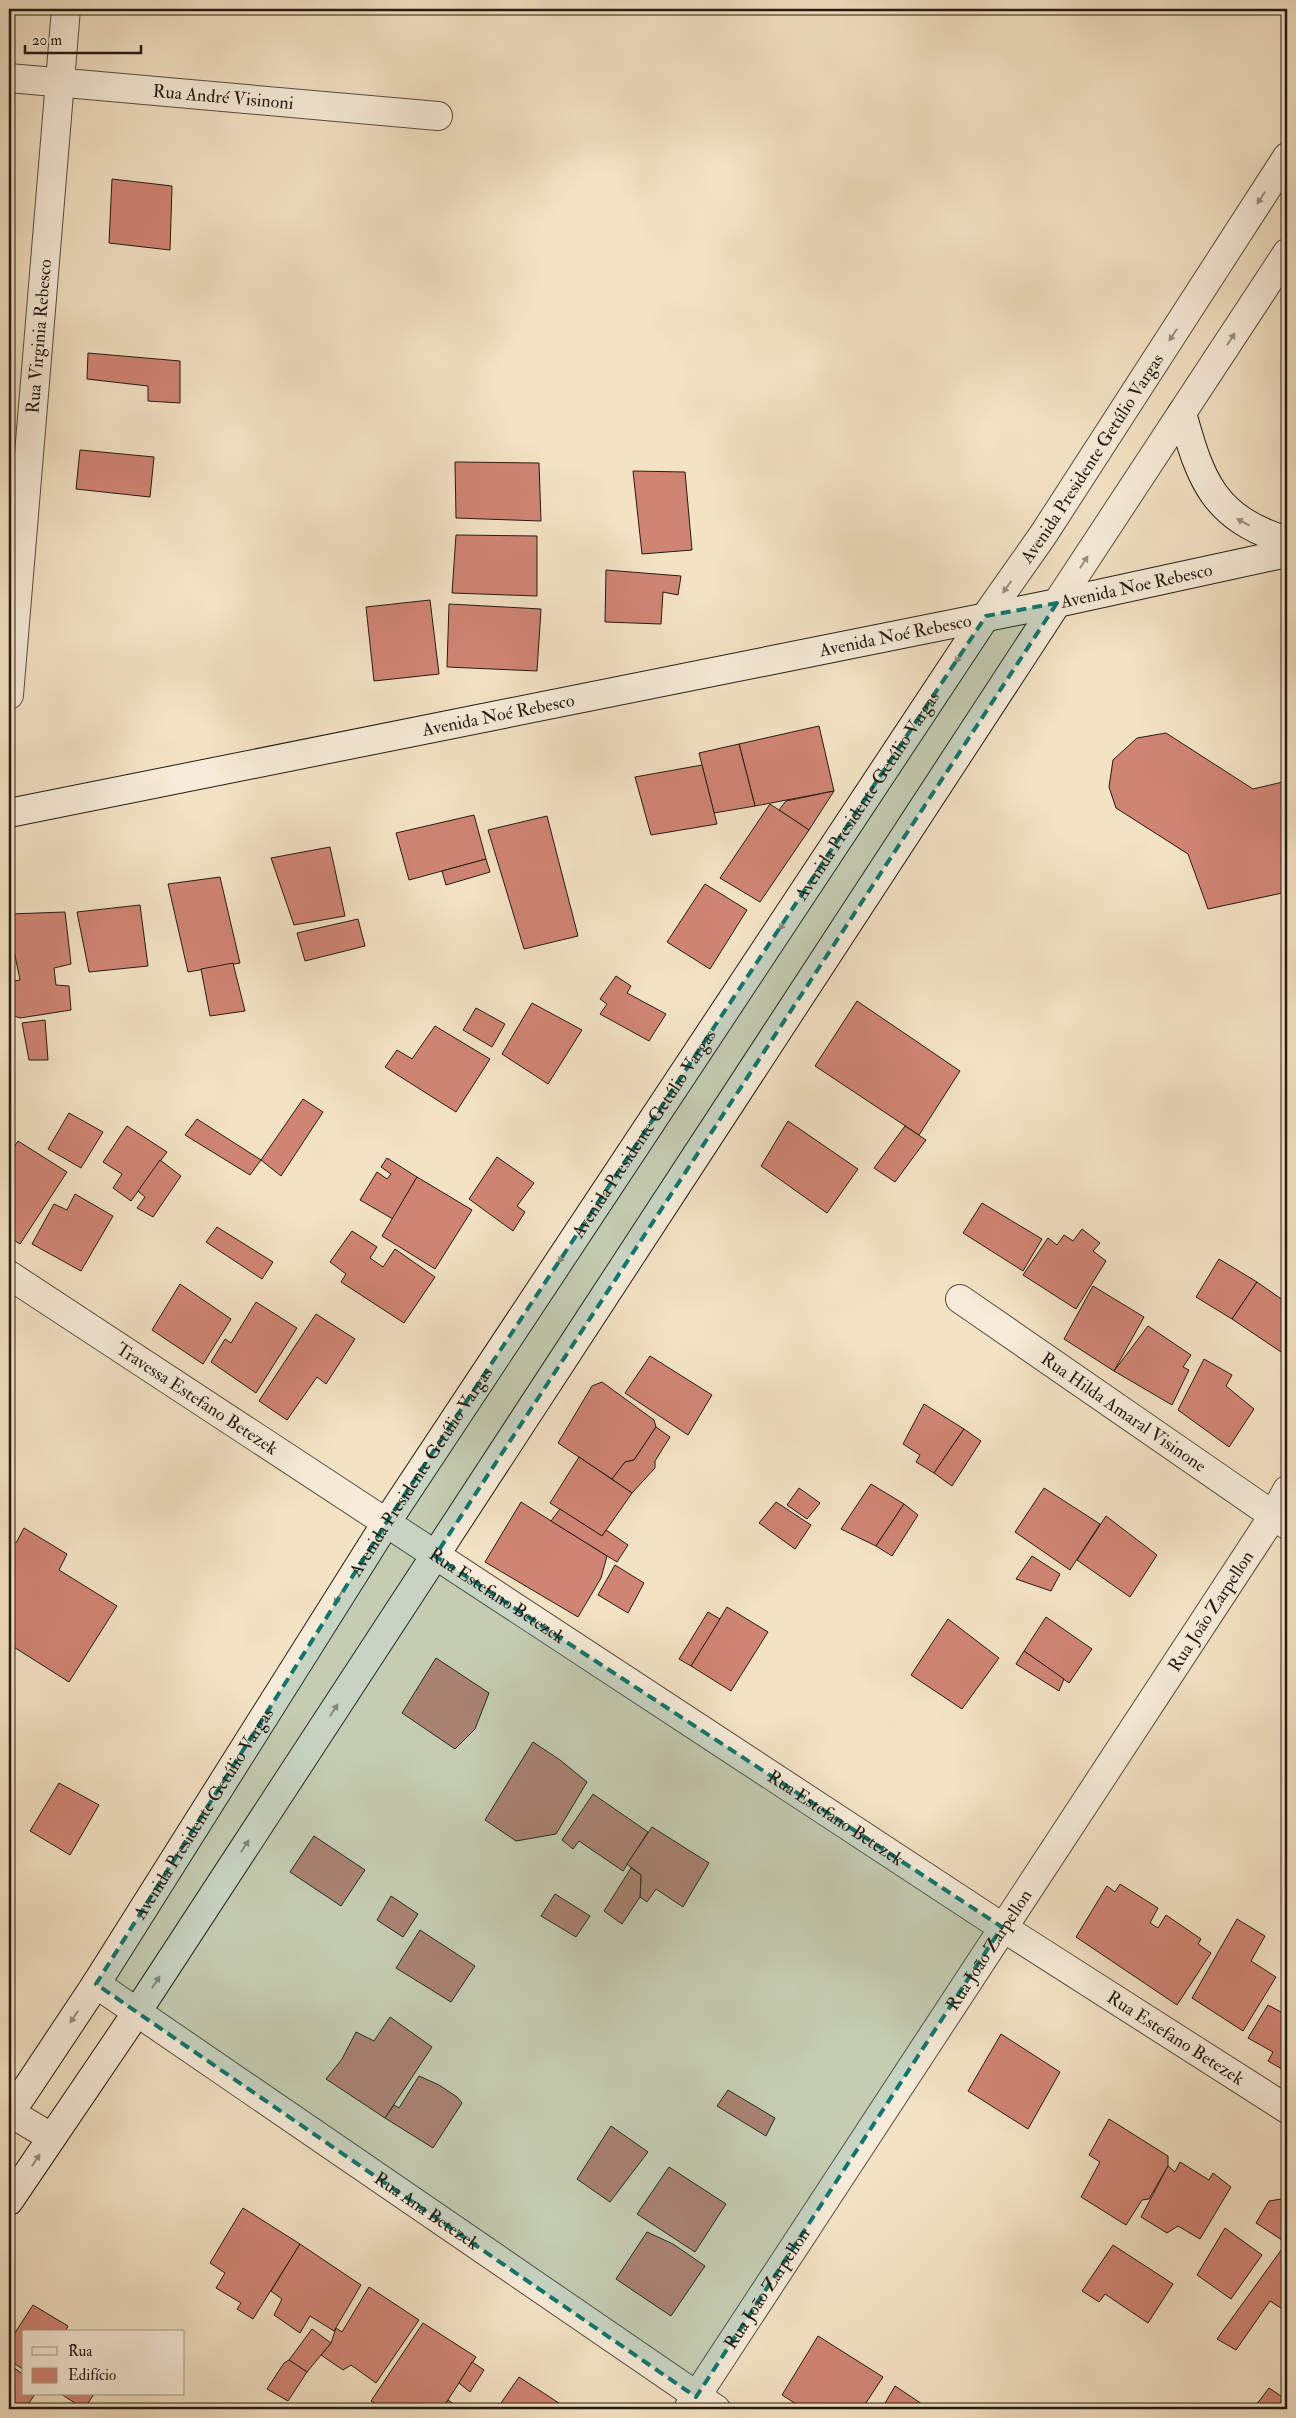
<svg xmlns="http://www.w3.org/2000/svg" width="1296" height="2418" viewBox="0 0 1296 2418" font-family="'IM FELL Double Pica',serif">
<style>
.building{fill:#d08574;stroke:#251a13}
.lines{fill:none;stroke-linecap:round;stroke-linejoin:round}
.street-casing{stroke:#584c3f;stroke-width:30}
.secondary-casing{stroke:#251a13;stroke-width:30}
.street{stroke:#f7ecd9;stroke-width:28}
.secondary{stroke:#f7ecd9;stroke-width:28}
.oneway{fill:#988e80}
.marked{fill:#0f766e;fill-opacity:0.2;stroke:#0f766e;stroke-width:4;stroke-dasharray:10 6;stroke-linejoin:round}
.labels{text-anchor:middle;stroke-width:4.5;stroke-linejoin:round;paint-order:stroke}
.street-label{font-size:18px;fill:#251a13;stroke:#f7ecd9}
</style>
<rect width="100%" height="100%" fill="#f3e2c4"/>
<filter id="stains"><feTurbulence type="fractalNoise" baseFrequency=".004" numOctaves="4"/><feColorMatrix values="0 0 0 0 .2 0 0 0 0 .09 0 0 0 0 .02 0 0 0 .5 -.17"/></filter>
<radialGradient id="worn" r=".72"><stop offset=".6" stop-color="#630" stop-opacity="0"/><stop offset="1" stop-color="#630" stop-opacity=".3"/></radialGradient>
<g class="building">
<path d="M112 179 172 186 170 250 109 243Z"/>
<path d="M88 353 180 361V403L148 401V386L87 379Z"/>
<path d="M80 450 154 457 150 497 76 489Z"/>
<path d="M455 462 539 463 541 521 456 518Z"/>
<path d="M633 471 685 472 692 550 642 554Z"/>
<path d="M456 535 537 536V596L452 593Z"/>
<path d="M606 570 681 576 678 595 663 592 661 624 605 622Z"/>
<path d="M430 600 439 674 374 681 366 607Z"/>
<path d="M449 604 541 609 537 671 447 667Z"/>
<path d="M819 726 834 791 755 806 739 744Z"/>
<path d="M1166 733 1253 789 1287 781V892L1208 909 1188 854 1116 808 1109 787 1113 760 1137 738Z"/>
<path d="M739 744 755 806 714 813 699 753Z"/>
<path d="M702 765 717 824 651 835 635 777Z"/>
<path d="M834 791 809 830 779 810 786 801Z"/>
<path d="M770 804 809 830 760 902 720 878Z"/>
<path d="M474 815 486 859 409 880 396 833Z"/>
<path d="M547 816 578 936 524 949 488 830Z"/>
<path d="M330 847 345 916 294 925 271 858Z"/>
<path d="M486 859 490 872 446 885 442 871Z"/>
<path d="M220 877 240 963 188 972 168 884Z"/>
<path d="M705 884 747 910 710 969 667 942Z"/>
<path d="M140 905 148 966 89 972 77 912Z"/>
<path d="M65 912 71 964 54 968 56 985 69 986 71 1010 20 1018 9 1014V982L20 980 9 926V914Z"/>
<path d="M358 919 365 946 305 961 297 933Z"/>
<path d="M233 963 245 1011 210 1016 201 969Z"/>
<path d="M616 976 631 986 627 993 666 1014 649 1041 600 1014 607 1004 600 999Z"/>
<path d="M857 1001 960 1071 919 1135 815 1066Z"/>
<path d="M532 1003 582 1030 548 1084 502 1054Z"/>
<path d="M476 1008 505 1024 492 1047 463 1030Z"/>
<path d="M45 1020 48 1060H29L22 1023Z"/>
<path d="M435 1026 490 1059 456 1112 385 1067 397 1050 412 1059Z"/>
<path d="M303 1099 323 1112 281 1176 261 1160Z"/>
<path d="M69 1113 103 1132 81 1168 48 1149Z"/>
<path d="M197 1119 261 1160 250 1175 185 1135Z"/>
<path d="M788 1121 858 1169 827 1213 761 1166Z"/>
<path d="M127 1126 167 1152 131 1201 113 1188 122 1174 103 1162Z"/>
<path d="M905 1126 926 1140 895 1182 874 1168Z"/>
<path d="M18 1141 67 1172 20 1244 9 1237V1155Z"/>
<path d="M497 1157 534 1183 517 1206 525 1212 513 1231 469 1199Z"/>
<path d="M387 1158 417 1177 393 1219 360 1200 377 1172 387 1179 391 1174 381 1167Z"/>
<path d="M160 1160 181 1176 153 1217 137 1208 145 1197 138 1191Z"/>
<path d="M417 1177 472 1210 435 1269 382 1236Z"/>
<path d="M75 1194 113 1216 81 1271 32 1244 54 1204 67 1210Z"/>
<path d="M982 1203 1042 1239 1023 1271 963 1233Z"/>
<path d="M217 1227 273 1262 262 1279 206 1242Z"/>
<path d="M1082 1229 1100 1243 1093 1251 1106 1261 1076 1309 1023 1275 1048 1238 1057 1245 1064 1235 1073 1241Z"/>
<path d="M352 1231 377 1247 370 1258 383 1267 395 1249 435 1277 404 1323 341 1282 346 1274 330 1262Z"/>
<path d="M1219 1259 1257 1282 1232 1319 1196 1297Z"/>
<path d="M1257 1282 1287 1303V1356L1232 1319Z"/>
<path d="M180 1284 231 1319 203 1364 152 1330Z"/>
<path d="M1093 1286 1144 1317 1114 1371 1064 1339Z"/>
<path d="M256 1302 297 1328 256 1393 211 1362 225 1339 231 1343Z"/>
<path d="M316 1314 355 1339 326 1384 317 1377 287 1420 259 1401Z"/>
<path d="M1148 1326 1191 1355 1183 1367 1189 1370 1172 1405 1114 1371Z"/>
<path d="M650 1356 712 1395 688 1435 625 1393Z"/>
<path d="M1204 1359 1232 1375 1226 1386 1254 1409 1229 1447 1178 1410Z"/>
<path d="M602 1382 654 1420 656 1427 634 1460 625 1462 612 1479 558 1443 592 1386Z"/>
<path d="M924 1404 964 1429 934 1473 916 1462 920 1455 903 1444Z"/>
<path d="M656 1427 670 1437 655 1461V1468L632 1493 612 1479 625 1462 634 1460Z"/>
<path d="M964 1429 981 1441 952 1486 934 1473Z"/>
<path d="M579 1457 632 1493 602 1536 550 1503Z"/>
<path d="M871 1484 904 1504 876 1546 841 1529Z"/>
<path d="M799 1488 820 1503 807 1519 787 1505Z"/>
<path d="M1044 1488 1100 1524 1070 1570 1015 1532Z"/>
<path d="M521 1502 607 1556 601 1578 578 1617 485 1562Z"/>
<path d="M776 1502 811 1525 795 1549 759 1523Z"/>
<path d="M904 1504 918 1515 892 1556 876 1546Z"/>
<path d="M560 1509 602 1536 606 1530 628 1545 617 1562 551 1521Z"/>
<path d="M1106 1516 1157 1555 1130 1597 1077 1560Z"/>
<path d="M24 1528 67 1554 59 1570 117 1606 69 1682 9 1644V1538L16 1543Z"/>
<path d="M1032 1556 1060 1574 1051 1591 1016 1579Z"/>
<path d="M615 1565 644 1583 628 1613 598 1595Z"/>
<path d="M727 1607 768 1632 731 1691 691 1666Z"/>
<path d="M708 1612 720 1619 691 1666 679 1659Z"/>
<path d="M1046 1617 1092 1649 1069 1683 1024 1651Z"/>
<path d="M948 1619 999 1658 962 1709 911 1675Z"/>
<path d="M1024 1651 1064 1679 1059 1691 1016 1664Z"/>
<path d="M436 1658 489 1693 475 1729 455 1749 402 1713Z"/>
<path d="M533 1742 560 1760 587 1782 556 1834 516 1841 485 1820Z"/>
<path d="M59 1783 99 1805 70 1855 30 1831Z"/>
<path d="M593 1794 648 1832 623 1871 579 1841 573 1849 562 1840Z"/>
<path d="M652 1827 709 1863 683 1907 656 1889 647 1902 640 1897 641 1875 627 1864Z"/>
<path d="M314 1836 365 1870 341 1906 290 1872Z"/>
<path d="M631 1868 641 1875 640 1897 622 1924 604 1911Z"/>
<path d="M1120 1884 1158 1908 1150 1923 1158 1928 1166 1915 1201 1939 1198 1944 1211 1953 1177 2005 1076 1937 1107 1886 1115 1892Z"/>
<path d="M555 1894 590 1916 576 1937 541 1916Z"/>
<path d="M391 1896 418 1914 403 1937 377 1920Z"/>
<path d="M1237 1919 1265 1936 1251 1961 1276 1977 1243 2031 1192 1998Z"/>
<path d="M420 1930 475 1966 451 2002 396 1968Z"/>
<path d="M1287 1998V2072L1268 2061 1273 2052 1248 2038 1268 2005 1281 2012Z"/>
<path d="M390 2017 432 2047 385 2118 326 2079 342 2059 356 2032 374 2041Z"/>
<path d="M1001 2034 1060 2072 1028 2129 968 2091Z"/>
<path d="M419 2076 439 2085 457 2097 462 2103 433 2148 385 2118 394 2105 399 2108Z"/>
<path d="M728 2090 775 2118 766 2136 717 2106Z"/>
<path d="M1109 2119 1168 2156V2166L1149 2199 1142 2200 1126 2225 1081 2197 1100 2162 1089 2155Z"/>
<path d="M611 2126 648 2152 610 2202 577 2179Z"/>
<path d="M1180 2162 1209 2180 1213 2173 1231 2187 1200 2239 1178 2226 1167 2233 1141 2217 1168 2166 1175 2172Z"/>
<path d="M669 2167 726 2204 695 2252 637 2214Z"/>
<path d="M1281 2199 1287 2204V2232L1282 2240 1256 2223 1269 2201Z"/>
<path d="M243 2208 300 2244 253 2319 237 2309 241 2303 216 2288 225 2273 210 2263Z"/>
<path d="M1225 2228 1262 2255 1231 2299 1197 2275Z"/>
<path d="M647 2232 673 2244 705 2266 671 2316 616 2279Z"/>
<path d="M1287 2242V2312L1270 2301 1236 2350 1217 2339Z"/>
<path d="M300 2244 361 2285 334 2331 310 2316 300 2333 274 2315 282 2299 271 2291Z"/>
<path d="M1113 2245 1173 2284 1148 2323 1105 2294 1099 2302 1082 2291Z"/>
<path d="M369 2287 419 2320 376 2383 351 2365 343 2370 321 2355 331 2343 336 2328 342 2332Z"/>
<path d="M33 2305 68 2326 65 2332H24V2370L9 2360V2342Z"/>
<path d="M423 2323 476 2357 442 2409H384L371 2401Z"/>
<path d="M312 2329 331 2343 307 2372 289 2360Z"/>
<path d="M818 2336 883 2377 862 2409H804L782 2395Z"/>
<path d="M289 2360 307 2372 288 2401 267 2389 284 2363Z"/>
<path d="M472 2362 484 2370 470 2392 459 2383Z"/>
<path d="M9 2364 24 2375V2394H35L25 2409H9Z"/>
<path d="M519 2377 568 2409H497Z"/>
<path d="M895 2386 928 2408 891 2409 884 2405Z"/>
<path d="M1269 2388 1287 2400 1283 2409H1253Z"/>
<path d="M61 2394H94L84 2409Z"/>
<path d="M448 2400 461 2409H442Z"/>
</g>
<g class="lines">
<g class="street-casing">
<g id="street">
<path id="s1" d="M9 78 438 116"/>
<path d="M1057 603 1287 253"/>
<path id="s2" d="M986 616 1043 535 1287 157"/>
<path id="s3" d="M9 695 66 9"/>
<path id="s4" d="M9 1275 1002 1927 1287 2109"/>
<path id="s5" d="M960 1299 1287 1525"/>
<path id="s6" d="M96 1984 716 2409"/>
<path d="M9 2112 51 2137"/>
<path id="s7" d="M688 2409 1273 1516 1287 1490"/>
</g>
</g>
<g class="secondary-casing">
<g id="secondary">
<path d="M1182 413C1201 482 1214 518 1287 541"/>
<path id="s8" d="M9 813 1057 603 1287 553"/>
<path id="s9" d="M9 2115 96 1984 386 1523 986 616"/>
<path d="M9 2201 137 2012 1057 603"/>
</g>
</g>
<use href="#street" class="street"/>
<use href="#secondary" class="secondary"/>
</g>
<defs><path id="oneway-solid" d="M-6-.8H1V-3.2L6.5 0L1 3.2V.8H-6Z" transform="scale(1.25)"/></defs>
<g class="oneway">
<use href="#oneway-solid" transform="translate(1261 198) rotate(123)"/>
<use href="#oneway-solid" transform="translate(1173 335) rotate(123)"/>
<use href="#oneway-solid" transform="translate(1231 339) rotate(-57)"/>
<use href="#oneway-solid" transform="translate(1243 522) rotate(-152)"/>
<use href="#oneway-solid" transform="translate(1084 562) rotate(-57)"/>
<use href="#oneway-solid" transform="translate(1007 587) rotate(125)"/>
<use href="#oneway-solid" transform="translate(959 657) rotate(123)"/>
<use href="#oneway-solid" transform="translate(783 924) rotate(123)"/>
<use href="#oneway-solid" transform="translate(562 1257) rotate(124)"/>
<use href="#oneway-solid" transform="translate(338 1598) rotate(122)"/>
<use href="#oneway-solid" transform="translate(334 1710) rotate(-57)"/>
<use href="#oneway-solid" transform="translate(245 1846) rotate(-57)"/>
<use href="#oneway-solid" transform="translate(156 1982) rotate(-57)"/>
<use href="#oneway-solid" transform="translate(74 2017) rotate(124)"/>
<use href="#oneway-solid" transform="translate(36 2160) rotate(-57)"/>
</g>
<path class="marked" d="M1057 603 435 1556 1002 1927 696 2397 96 1984 386 1523 986 616Z"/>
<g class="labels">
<g class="street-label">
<text dy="6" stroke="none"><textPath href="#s1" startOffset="215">Rua André Visinoni</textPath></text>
<text dy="6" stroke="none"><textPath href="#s3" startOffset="360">Rua Virginia Rebesco</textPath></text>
<text dy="6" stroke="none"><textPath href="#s2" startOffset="190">Avenida Presidente Getúlio Vargas</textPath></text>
<text dy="6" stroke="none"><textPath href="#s8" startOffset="1150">Avenida Noe Rebesco</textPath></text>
<text dy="6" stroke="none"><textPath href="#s8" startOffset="904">Avenida Noé Rebesco</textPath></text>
<text dy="6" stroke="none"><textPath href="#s8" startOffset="499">Avenida Noé Rebesco</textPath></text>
<text dy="6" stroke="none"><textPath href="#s9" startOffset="1574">Avenida Presidente Getúlio Vargas</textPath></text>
<text dy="6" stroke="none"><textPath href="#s9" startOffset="1169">Avenida Presidente Getúlio Vargas</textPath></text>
<text dy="6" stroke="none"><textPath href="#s4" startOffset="225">Travessa Estefano Betezek</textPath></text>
<text dy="6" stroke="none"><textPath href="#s5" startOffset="199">Rua Hilda Amaral Visinone</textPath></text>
<text dy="6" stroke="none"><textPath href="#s9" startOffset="764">Avenida Presidente Getúlio Vargas</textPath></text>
<text dy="6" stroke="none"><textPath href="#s4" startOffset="584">Rua Estefano Betezek</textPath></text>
<text dy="6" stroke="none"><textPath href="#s7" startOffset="954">Rua João Zarpellon</textPath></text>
<text dy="6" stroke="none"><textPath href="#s9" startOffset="359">Avenida Presidente Getúlio Vargas</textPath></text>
<text dy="6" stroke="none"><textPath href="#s4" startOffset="989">Rua Estefano Betezek</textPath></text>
<text dy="6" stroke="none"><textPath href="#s7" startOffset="549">Rua João Zarpellon</textPath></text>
<text dy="6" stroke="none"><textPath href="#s4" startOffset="1394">Rua Estefano Betezek</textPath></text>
<text dy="6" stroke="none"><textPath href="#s6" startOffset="401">Rua Ana Betezek</textPath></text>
<text dy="6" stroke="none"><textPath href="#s7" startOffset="144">Rua João Zarpellon</textPath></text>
</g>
</g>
<rect width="1296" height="2418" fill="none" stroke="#f3e2c4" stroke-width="30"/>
<rect x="10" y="10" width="1276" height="2398" fill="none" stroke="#251a13" stroke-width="2.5"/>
<rect x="15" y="15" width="1266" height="2388" fill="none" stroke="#251a13"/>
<rect x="22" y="2330" width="162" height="65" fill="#f7ecd9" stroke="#a3988a"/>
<rect x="32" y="2347" width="25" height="8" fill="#f7ecd9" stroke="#a3988a"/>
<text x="68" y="2356" font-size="15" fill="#251a13">Rua</text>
<rect x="32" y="2368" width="25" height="15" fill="#d08574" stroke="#a3988a"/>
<text x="68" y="2380" font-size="15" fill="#251a13">Edifício</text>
<path d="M25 45v8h116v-8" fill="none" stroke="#251a13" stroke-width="2.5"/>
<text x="32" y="45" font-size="15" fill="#251a13" stroke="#f7ecd9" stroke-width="4" paint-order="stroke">20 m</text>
<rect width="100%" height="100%" filter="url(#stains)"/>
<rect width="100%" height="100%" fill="url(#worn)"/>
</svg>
